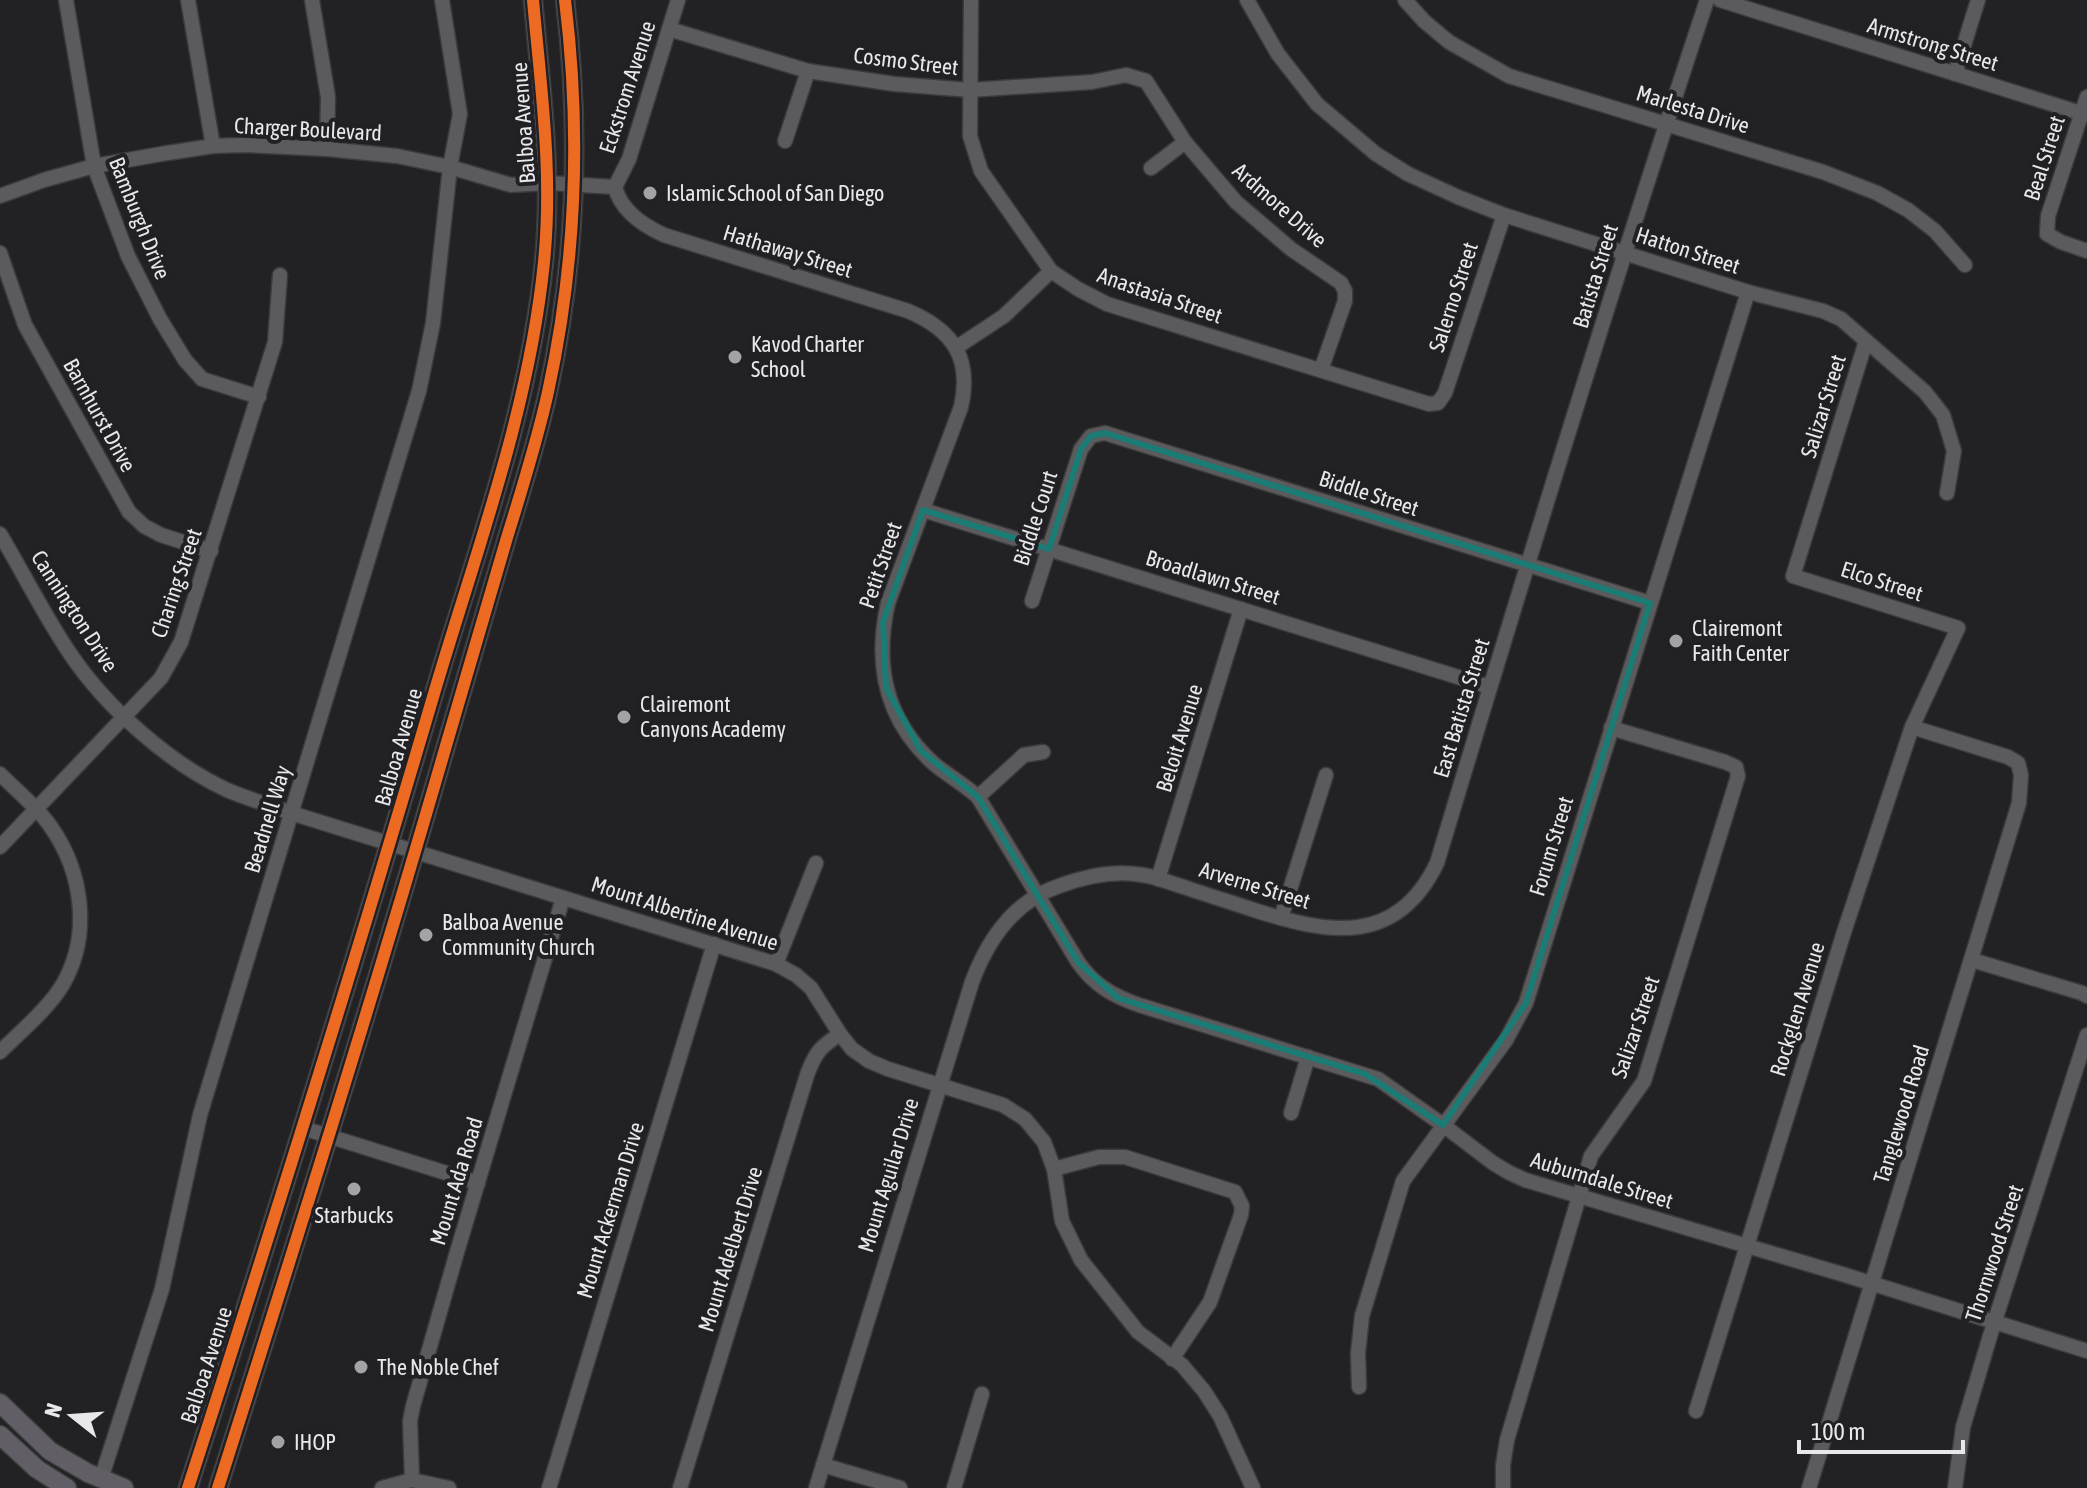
<svg xmlns="http://www.w3.org/2000/svg" width="2087" height="1488" viewBox="0 0 2087 1488" font-family="'Asap Condensed',sans-serif">
<style>
.lines{fill:none;stroke-linecap:round;stroke-linejoin:round}
.minor-casing{stroke:#3b3b3c;stroke-width:17}
.major-casing{stroke:#3b3b3c;stroke-width:21}
.minor{stroke:#5b5a5c;stroke-width:14}
.major{stroke:#615e66;stroke-width:18}
.cycleway-casing{stroke:#212024;stroke-width:17}
.cycleway{stroke:#ed6a23;stroke-width:12}
.marked{fill:none;stroke:#1a7c74;stroke-width:6;stroke-linejoin:round}
.poi-dot{fill:#a3a2a4;stroke:#212024;stroke-width:3}
.labels{text-anchor:middle;stroke-width:8;stroke-linejoin:round;paint-order:stroke}
.street-label{font-size:22px;fill:#e8e7ea;stroke:#212024}
.poi-label{font-size:22px;fill:#e8e7ea;stroke:#212024;text-anchor:start}
</style>
<rect width="100%" height="100%" fill="#222123"/>
<g class="lines">
<g class="minor-casing">
<g id="minor">
<path d="M66 0 94 166 128 256 160 319 185 360 202 379 259 397"/>
<path d="M188 0 213 146"/>
<path d="M312 0 328 97 327 149"/>
<path d="M971 0 970 136 981 171 1051 271 1078 289 1107 304 1429 404 1438 403 1445 393 1504 215"/>
<path d="M1247 0 1278 54 1317 104 1376 154 1408 174 1458 197 1504 215 1748 292 1823 311 1841 319 1925 392 1943 415 1954 451 1947 493"/>
<path d="M1405 0 1424 21 1449 42 1509 76 1823 172 1877 193 1908 210 1935 231 1965 265"/>
<path d="M1720 0 2087 115"/>
<path d="M669 29 808 71 894 84 970 90 1092 82 1126 75 1146 81 1185 142 1236 202 1291 249 1341 283 1345 291V301L1321 370"/>
<path d="M1955 74 1978 0"/>
<path d="M2087 97 2048 216 2047 234 2061 242 2087 251"/>
<path d="M785 141 808 71"/>
<path d="M1151 168 1185 142"/>
<path d="M615 187C621 211 642 225 664 235L908 311C953 330 972 358 961 407L888 603C874 665 885 719 933 763 947 775 964 784 978 797L1078 962C1094 985 1113 996 1139 1005L1378 1079 1443 1125 1493 1163 1508 1172 1525 1180 1845 1275 2087 1351"/>
<path d="M615 187 629 159 678 0"/>
<path d="M0 196 44 180 94 166 161 154 213 146 245 145 327 149 397 156 450 167 511 185 548 183 615 187"/>
<path d="M0 253 25 325 129 512 144 526 161 535 211 551"/>
<path d="M957 347 1004 316 1051 271"/>
<path d="M923 510 1490 687"/>
<path d="M0 534C24 574 45 617 71 655 107 708 169 763 227 790 248 799 270 805 291 813L776 964 796 975 811 988 840 1034 852 1049 869 1061 888 1069 1003 1105 1025 1119 1044 1142 1054 1169 1062 1221 1081 1260 1138 1332 1182 1365 1204 1391 1220 1416 1253 1488"/>
<path d="M1032 601 1081 449 1091 436 1105 433 1650 603"/>
<path d="M0 774C15 789 39 809 51 827 83 873 91 935 63 984 50 1007 19 1033 0 1052"/>
<path d="M978 797 1024 755 1043 752"/>
<path d="M0 847 161 678 181 642 275 342 280 275"/>
<path d="M1158 879 1241 609"/>
<path d="M1281 918 1326 775"/>
<path d="M1972 960 2082 993 2087 996"/>
<path d="M776 964 816 863"/>
<path d="M1291 1113 1308 1057"/>
<path d="M303 1128 478 1183"/>
<path d="M1054 1169 1099 1157H1125L1235 1192 1242 1206 1241 1215 1210 1302 1172 1359"/>
<path d="M1359 1387 1358 1353 1362 1316 1403 1181 1506 1040 1526 1003 1748 292"/>
<path d="M1696 1411 1844 932 1912 727 1958 628 1793 576 1866 341"/>
<path d="M823 1465 900 1488"/>
<path d="M101 1479 162 1289 200 1115 419 391 433 323 450 167 460 114 442 0"/>
<path d="M412 1480 410 1421 413 1406 457 1252 563 898"/>
<path d="M382 1488 412 1480 449 1488"/>
<path d="M549 1488 714 944"/>
<path d="M680 1488 807 1075C815 1053 820 1047 840 1034"/>
<path d="M816 1488 972 982C988 939 1014 901 1059 886 1086 876 1114 870 1143 875 1157 877 1170 883 1184 887 1207 895 1230 902 1254 910 1329 934 1396 947 1437 863 1524 574 1612 286 1707 0"/>
<path d="M954 1488 982 1394"/>
<path d="M1503 1488V1465L1507 1440 1591 1156 1644 1081 1738 776 1736 767 1725 762 1611 728"/>
<path d="M1809 1488 2019 803 2021 775 2018 763 2008 757 1912 727"/>
<path d="M1955 1488 1963 1427 1990 1336 2087 1035"/>
</g>
</g>
<g class="major-casing">
<g id="major">
<path d="M0 1403 50 1451 88 1473 124 1488"/>
<path d="M0 1435 37 1469 67 1488"/>
<path d="M188 1488C273 1225 355 962 433 697 475 554 529 412 544 262 553 172 541 90 533 0"/>
<path d="M218 1488C295 1245 372 1001 443 756 464 685 485 613 506 541 521 492 537 442 548 392 576 264 581 130 565 0"/>
</g>
</g>
<use href="#minor" class="minor"/>
<use href="#major" class="major"/>
<g class="cycleway-casing">
<g id="cycleway">
<path d="M188 1488C273 1225 355 962 433 697 475 554 529 412 544 262 553 172 541 90 533 0"/>
<path d="M218 1488C295 1245 372 1001 443 756 464 685 485 613 506 541 521 492 537 442 548 392 576 264 581 130 565 0"/>
</g>
</g>
<use href="#cycleway" class="cycleway"/>
</g>
<path class="marked" d="M1105 433 1650 603 1526 1003 1443 1125 1365 1074 1118 998 1078 962 978 797 921 751 886 688 883 622 923 510 1049 549 1081 449 1091 436Z"/>
<g class="poi-dot">
<circle cx="650" cy="193" r="8"/>
<circle cx="735" cy="357" r="8"/>
<circle cx="1676" cy="641" r="8"/>
<circle cx="624" cy="717" r="8"/>
<circle cx="426" cy="935" r="8"/>
<circle cx="354" cy="1189" r="8"/>
<circle cx="361" cy="1367" r="8"/>
<circle cx="278" cy="1442" r="8"/>
</g>
<g class="labels">
<g class="street-label">
<text transform="translate(1933 44) rotate(17)" y="8">Armstrong Street</text>
<text transform="translate(906 61) rotate(7)" y="8">Cosmo Street</text>
<text transform="translate(627 87) rotate(-72)" y="8">Eckstrom Avenue</text>
<text transform="translate(1693 109) rotate(17)" y="8">Marlesta Drive</text>
<text transform="translate(523 123) rotate(-94)" y="8">Balboa Avenue</text>
<text transform="translate(308 129) rotate(3)" y="8">Charger Boulevard</text>
<text transform="translate(2044 158) rotate(-72)" y="8">Beal Street</text>
<text transform="translate(1280 205) rotate(41)" y="8">Ardmore Drive</text>
<text transform="translate(140 218) rotate(68)" y="8">Bamburgh Drive</text>
<text transform="translate(1688 250) rotate(18)" y="8">Hatton Street</text>
<text transform="translate(788 251) rotate(17)" y="8">Hathaway Street</text>
<text transform="translate(1595 276) rotate(-73)" y="8">Batista Street</text>
<text transform="translate(1160 295) rotate(19)" y="8">Anastasia Street</text>
<text transform="translate(1453 297) rotate(-72)" y="8">Salerno Street</text>
<text transform="translate(1823 406) rotate(-73)" y="8">Salizar Street</text>
<text transform="translate(100 415) rotate(61)" y="8">Barnhurst Drive</text>
<text transform="translate(1369 493) rotate(18)" y="8">Biddle Street</text>
<text transform="translate(1035 518) rotate(-72)" y="8">Biddle Court</text>
<text transform="translate(880 565) rotate(-71)" y="8">Petit Street</text>
<text transform="translate(1213 577) rotate(17)" y="8">Broadlawn Street</text>
<text transform="translate(1882 581) rotate(18)" y="8">Elco Street</text>
<text transform="translate(176 583) rotate(-71)" y="8">Charing Street</text>
<text transform="translate(75 611) rotate(57)" y="8">Cannington Drive</text>
<text transform="translate(1461 708) rotate(-73)" y="8">East Batista Street</text>
<text transform="translate(1179 738) rotate(-73)" y="8">Beloit Avenue</text>
<text transform="translate(398 747) rotate(-74)" y="8">Balboa Avenue</text>
<text transform="translate(267 819) rotate(-73)" y="8">Beadnell Way</text>
<text transform="translate(1551 846) rotate(-73)" y="8">Forum Street</text>
<text transform="translate(1255 885) rotate(17)" y="8">Arverne Street</text>
<text transform="translate(685 913) rotate(18)" y="8">Mount Albertine Avenue</text>
<text transform="translate(1797 1009) rotate(-73)" y="8">Rockglen Avenue</text>
<text transform="translate(1635 1027) rotate(-71)" y="8">Salizar Street</text>
<text transform="translate(1901 1114) rotate(-73)" y="8">Tanglewood Road</text>
<text transform="translate(888 1175) rotate(-73)" y="8">Mount Aguilar Drive</text>
<text transform="translate(1602 1180) rotate(17)" y="8">Auburndale Street</text>
<text transform="translate(456 1181) rotate(-73)" y="8">Mount Ada Road</text>
<text transform="translate(610 1210) rotate(-73)" y="8">Mount Ackerman Drive</text>
<text transform="translate(730 1249) rotate(-73)" y="8">Mount Adelbert Drive</text>
<text transform="translate(1994 1253) rotate(-72)" y="8">Thornwood Street</text>
<text transform="translate(206 1365) rotate(-72)" y="8">Balboa Avenue</text>
</g>
<g class="poi-label">
<text x="666" y="201">Islamic School of San Diego</text>
<text x="751" y="352">Kavod Charter<tspan x="751" dy="25">School</tspan></text>
<text x="1692" y="636">Clairemont<tspan x="1692" dy="25">Faith Center</tspan></text>
<text x="640" y="712">Clairemont<tspan x="640" dy="25">Canyons Academy</tspan></text>
<text x="442" y="930">Balboa Avenue<tspan x="442" dy="25">Community Church</tspan></text>
<text x="354" y="1223" text-anchor="middle">Starbucks</text>
<text x="377" y="1375">The Noble Chef</text>
<text x="294" y="1450">IHOP</text>
</g>
</g>
<g transform="translate(72 1416) rotate(287)" stroke="#212024" stroke-width="6" paint-order="stroke">
<path d="M0-6L14 30L0 20L-14 30Z" fill="#e8e7ea"/>
<text y="-12" font-size="22" font-weight="bold" text-anchor="middle" fill="#e8e7ea">N</text>
</g>
<path d="M1799 1440v12h164v-12" fill="none" stroke="#e8e7ea" stroke-width="4"/>
<text x="1811" y="1440" font-size="24" fill="#e8e7ea" stroke="#212024" stroke-width="6" paint-order="stroke">100 m</text>
</svg>
